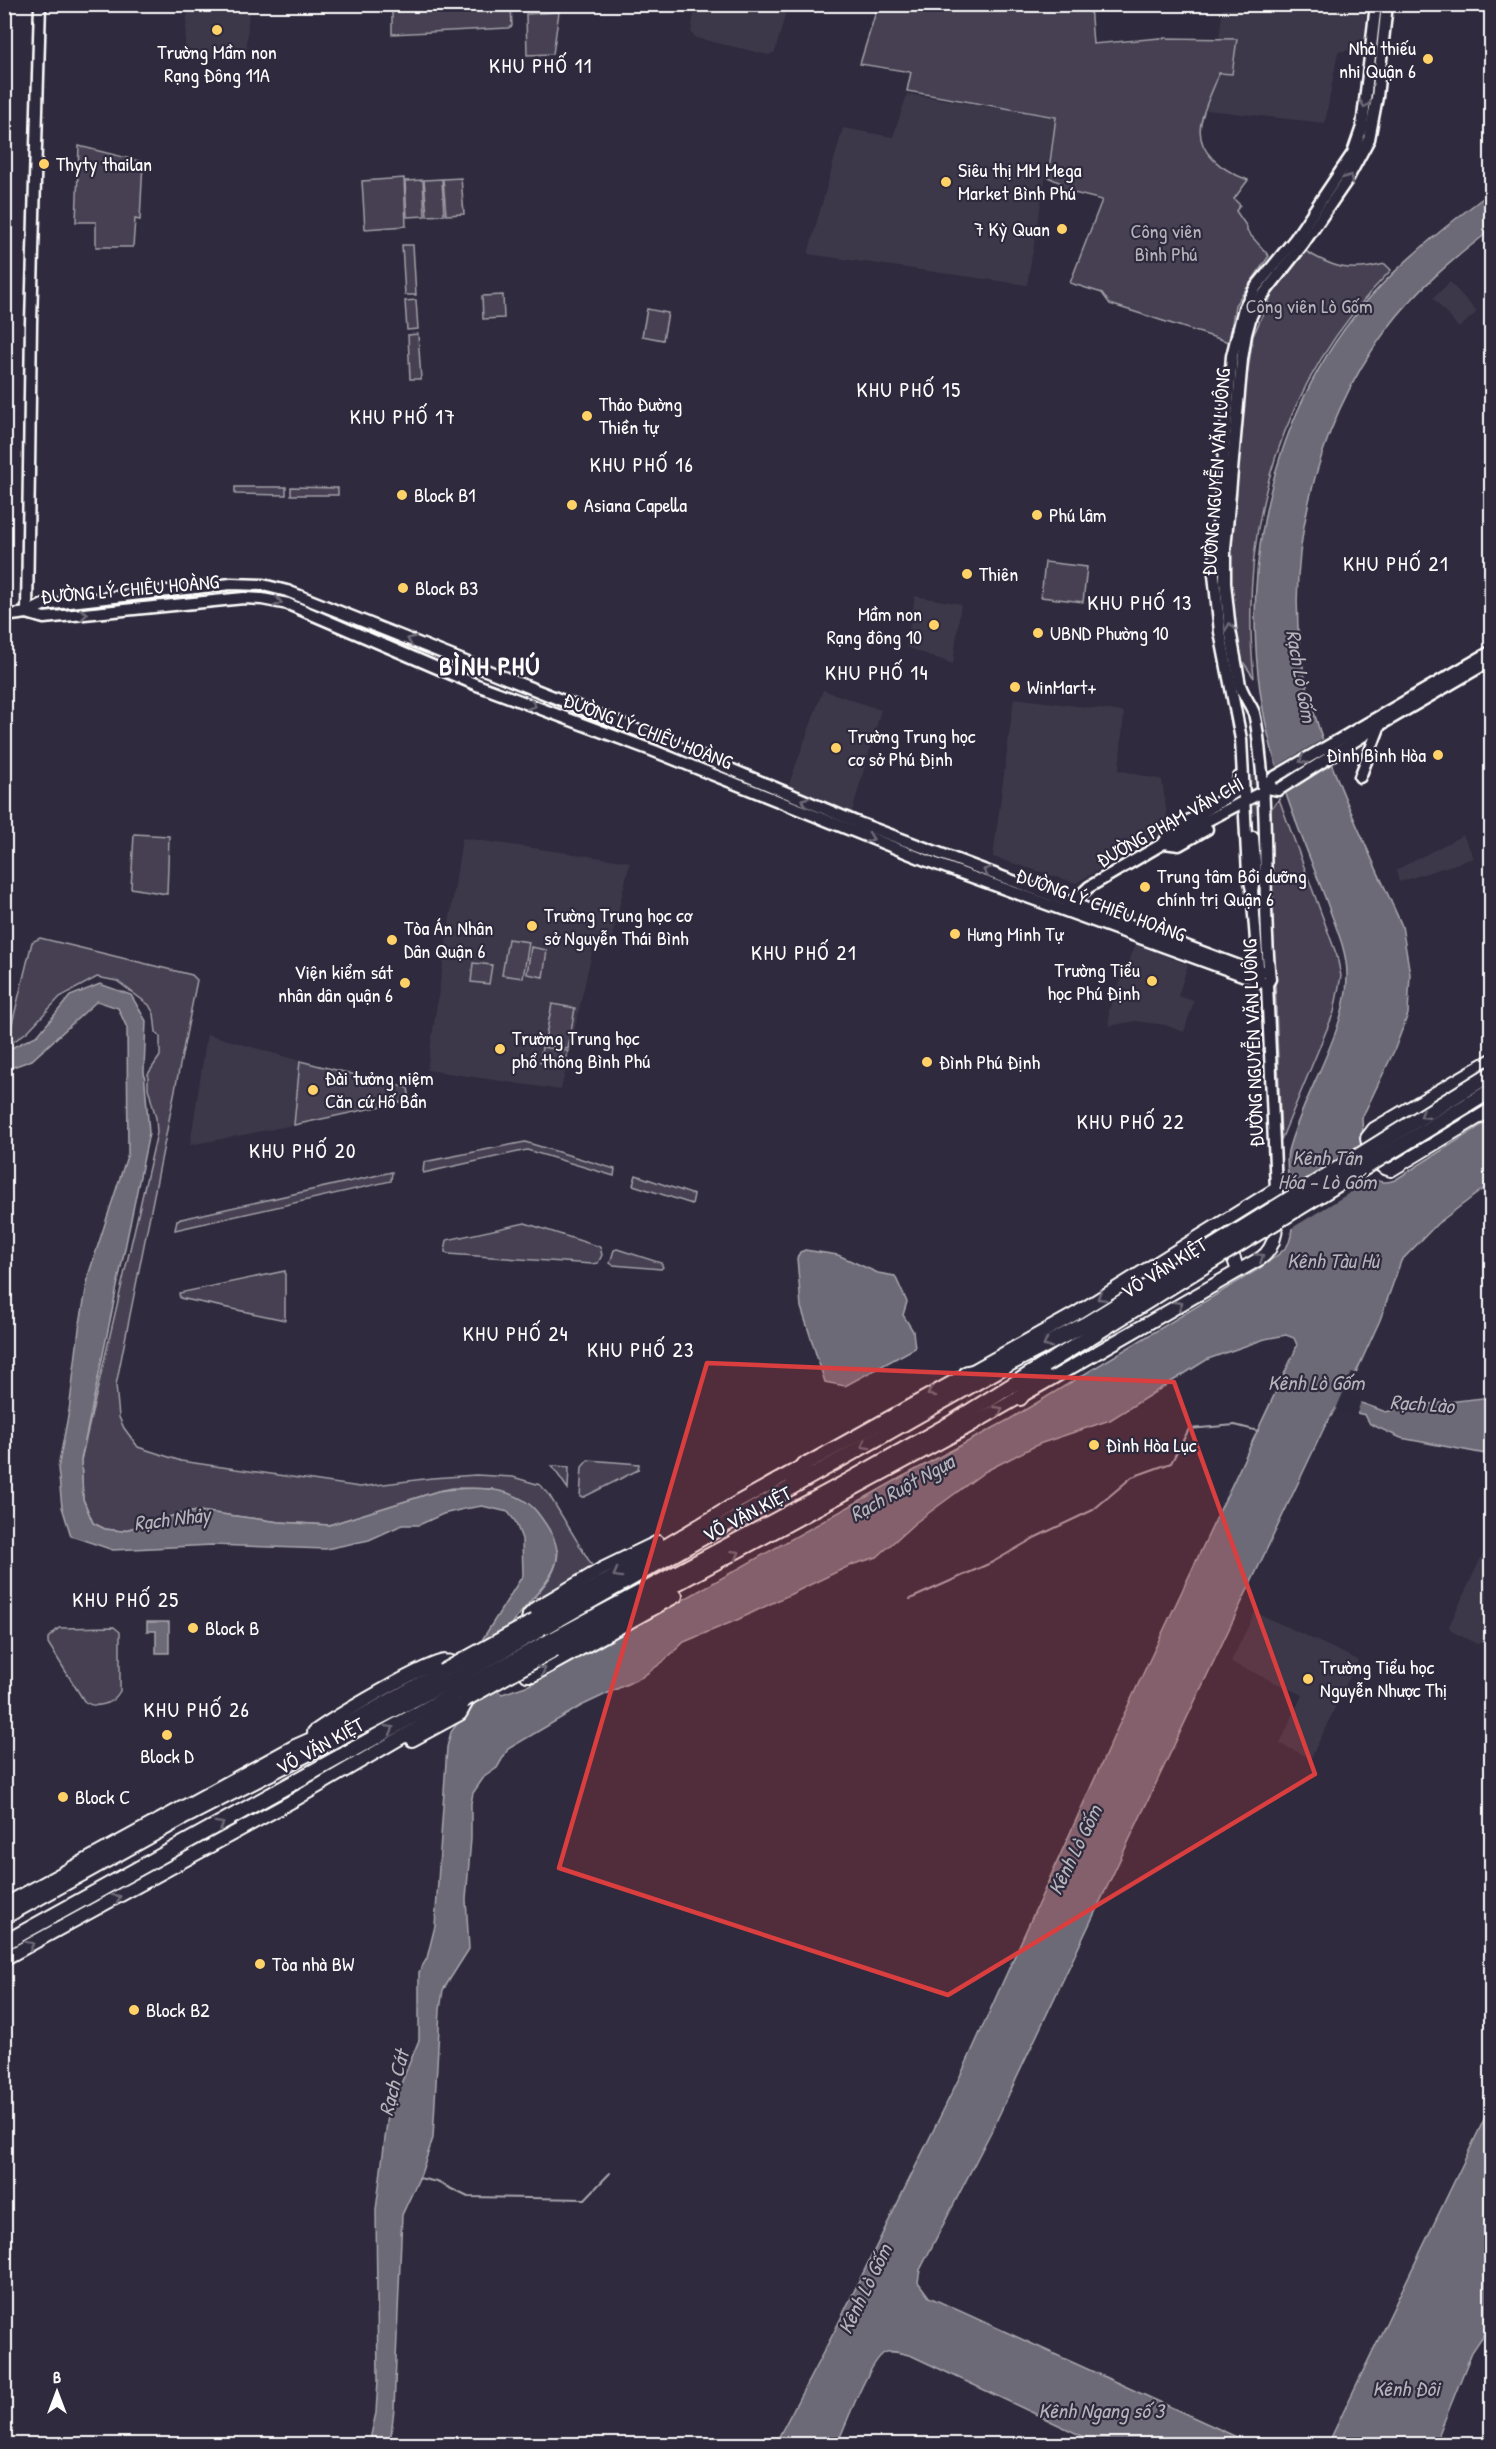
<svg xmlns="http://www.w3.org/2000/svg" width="1496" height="2449" viewBox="0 0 1496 2449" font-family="'Patrick Hand',sans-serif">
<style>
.built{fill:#3c3749}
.green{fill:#464152;stroke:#a2a0a8;stroke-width:1.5}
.water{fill:#6d6a77;stroke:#a7a6ad;stroke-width:1.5}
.pier{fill:#2f2a3d}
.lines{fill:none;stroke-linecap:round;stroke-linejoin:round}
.stream{stroke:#a7a6ad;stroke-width:2}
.secondary-tunnel{stroke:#443f50;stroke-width:10;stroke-dasharray:10 5;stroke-linecap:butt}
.secondary-casing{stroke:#fff;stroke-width:15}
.primary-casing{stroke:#fff;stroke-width:16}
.highway-casing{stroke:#fff;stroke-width:18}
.secondary{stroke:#2f2a3d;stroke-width:10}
.primary{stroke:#2f2a3d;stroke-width:12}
.highway{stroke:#2f2a3d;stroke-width:14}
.primary-bridge-casing{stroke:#fff;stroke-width:16;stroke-linecap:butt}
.highway-bridge-casing{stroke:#fff;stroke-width:18;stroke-linecap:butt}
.primary-bridge{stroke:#2f2a3d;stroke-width:12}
.highway-bridge{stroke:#2f2a3d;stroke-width:14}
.oneway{stroke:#6d6a77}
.marked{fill:#da3e3e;fill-opacity:0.2;stroke:#da3e3e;stroke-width:4.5;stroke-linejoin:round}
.poi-dot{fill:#ffd166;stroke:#2f2a3d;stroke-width:2}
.labels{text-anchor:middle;stroke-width:4.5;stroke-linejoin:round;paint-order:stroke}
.poi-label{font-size:20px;fill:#fff;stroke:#2f2a3d;text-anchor:start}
.park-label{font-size:20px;fill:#b5b3ba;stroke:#2f2a3d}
.street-label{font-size:20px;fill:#fff;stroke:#2f2a3d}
.neighbourhood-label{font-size:21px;letter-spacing:1.5px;fill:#fff;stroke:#2f2a3d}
.water-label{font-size:21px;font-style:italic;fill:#b6b4bb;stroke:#2f2a3d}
.district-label{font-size:26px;font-weight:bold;letter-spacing:1.5px;fill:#fff;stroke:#2f2a3d}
</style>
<rect width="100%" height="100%" fill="#2f2a3d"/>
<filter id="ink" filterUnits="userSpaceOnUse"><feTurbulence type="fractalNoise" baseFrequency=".0167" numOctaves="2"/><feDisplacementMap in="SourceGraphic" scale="12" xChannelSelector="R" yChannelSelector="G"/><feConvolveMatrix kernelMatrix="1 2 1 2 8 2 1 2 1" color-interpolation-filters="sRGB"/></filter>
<g filter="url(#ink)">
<g class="built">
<path d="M188 5H249L246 61 184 55Z"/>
<path d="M695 5H788L775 52 769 55 696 38 691 33Z"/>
<path d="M1223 5H1367L1363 52 1348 50 1338 52 1325 123 1206 110 1219 73 1232 74 1237 39H1219Z"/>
<path d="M907 94 1056 117 1027 285 808 254 843 128 893 137Z"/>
<path d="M1450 282 1477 312 1459 328 1433 298Z"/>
<path d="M915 596 961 604 953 664 906 647Z"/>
<path d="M823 690 881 710 852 812 788 787Z"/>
<path d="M1014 698 1124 712 1119 770 1162 780 1169 829 1076 883 993 857Z"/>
<path d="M1463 835 1474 858 1399 882 1396 870Z"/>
<path d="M462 838 630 862 611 941 595 939 561 1090 427 1070Z"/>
<path d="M1136 944 1188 965 1178 996 1194 1001 1184 1032 1165 1025 1135 1021 1109 1026V1009Z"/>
<path d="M207 1034 300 1061 294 1125 190 1145Z"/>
<path d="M1491 1546V1634L1484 1642 1477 1644 1451 1631 1449 1626 1485 1549Z"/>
<path d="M1255 1612 1358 1660 1311 1758 1280 1744 1302 1695 1231 1662Z"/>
</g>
<g class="green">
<path d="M392 5H511L512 26 508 28 392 34Z"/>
<path d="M878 5H1090L1093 44 1160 38 1237 39 1232 74 1219 73C1214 89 1204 106 1201 123 1195 153 1224 171 1248 180L1234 199 1240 205 1236 211 1247 227V231L1269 256 1235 305 1229 342 1110 304 1102 293 1070 283 1102 200 1062 190 1061 183 1048 177 1056 117 907 91 911 72 860 64Z"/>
<path d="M559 12 553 54 527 55 526 14Z"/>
<path d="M79 146 143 162 140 220 135 219 133 247H96V222H76Z"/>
<path d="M404 178 406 226 365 229 362 181Z"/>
<path d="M461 178 464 214 446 215 443 179Z"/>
<path d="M442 179 444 215 427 216 424 180Z"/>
<path d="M423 180 425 216 407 217 405 181Z"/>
<path d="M402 245H413L416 295H405Z"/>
<path d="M1302 249C1333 268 1349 273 1385 264L1391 270C1281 382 1238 524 1254 678L1237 653 1232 610 1230 551 1241 417 1253 336 1275 288Z"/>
<path d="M503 295 504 318 483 319 482 296Z"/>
<path d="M416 300 418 329 407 330 405 301Z"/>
<path d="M647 309 668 313 663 340 642 336Z"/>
<path d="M418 334 421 379H410L408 335Z"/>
<path d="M235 487H286V495L235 494Z"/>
<path d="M291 487 338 488V495H291Z"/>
<path d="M1045 562 1087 567 1083 602 1041 597Z"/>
<path d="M1279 799 1337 956 1341 976 1334 1012 1281 1140 1269 819 1270 810Z"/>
<path d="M134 834 169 836 167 894 131 888Z"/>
<path d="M40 938 192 975 197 980 116 1385 119 1417 124 1428 138 1447 181 1461 360 1487 432 1478 476 1475 513 1477 540 1485 548 1493 594 1569 538 1598 534 1597C547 1582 557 1572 558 1551L493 1489 453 1488 438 1491 329 1525 279 1522 199 1511 179 1514 122 1531 105 1529 93 1523 83 1499 81 1460 157 1133 156 1118 148 1088V1074L160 1056V1037L156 1032 154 1014 149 1005 117 981 97 977 60 997 28 1031 5 1048V1028L12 1024 32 942Z"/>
<path d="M508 939 529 942 523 978 502 975Z"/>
<path d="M531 947 547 950 543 977 527 974Z"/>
<path d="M473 963 492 965 489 984 471 982Z"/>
<path d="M552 1004 575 1008 568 1049 544 1045Z"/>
<path d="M542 1047 568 1051 565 1066 540 1062Z"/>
<path d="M300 1061 408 1088 410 1100 294 1125Z"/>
<path d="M525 1142 615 1169 614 1176 527 1150 423 1173 424 1162Z"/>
<path d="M392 1172 391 1181 175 1230 177 1220Z"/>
<path d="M636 1175 694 1195 692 1204 633 1185Z"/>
<path d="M525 1223 600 1247 602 1255 598 1263 592 1264 448 1254 445 1252 447 1240Z"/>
<path d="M617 1249 661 1263 663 1267 661 1269 613 1265 610 1263 614 1250Z"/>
<path d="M285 1271V1320L180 1298 179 1293Z"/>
<path d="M588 1460 639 1464 638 1470 584 1497H580L582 1467Z"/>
<path d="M552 1466 569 1467 568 1489Z"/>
<path d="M114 1627 120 1632V1691C113 1704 96 1710 84 1701L48 1643V1638L59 1628Z"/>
</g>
<g class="water">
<path d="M1491 192V230C1453 259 1415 291 1387 329 1314 427 1278 571 1308 691 1329 772 1368 849 1402 926L1410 974 1408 1014 1394 1051 1362 1118 1364 1156 1369 1176C1378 1182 1385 1184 1395 1180L1491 1119V1183L1437 1224 1401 1261 1380 1320 1345 1397 1386 1412 1404 1407 1491 1397V1455L1401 1438 1370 1424 1365 1415 1336 1408 1325 1426 993 2128 920 2270 918 2282 929 2297 1252 2444H1099L912 2356C904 2354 890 2349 884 2353 868 2364 846 2425 837 2444H775L834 2332 964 2068 1118 1727 1294 1353 1297 1345 1294 1338 1286 1335 1265 1339 1208 1359 1110 1420 1039 1444 986 1471 915 1523 877 1557 851 1565 737 1620 684 1642 664 1661 642 1677 581 1706 508 1749 497 1768 484 1777 473 1793 471 1803V1839L466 1899 469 1949 443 1990 440 2010 433 2138 421 2174 402 2215 394 2409 390 2444H369L376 2413 378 2380 376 2210 388 2115 419 2040V1972L427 1958 435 1926 447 1747 451 1732 466 1712 475 1651 523 1575 522 1539 515 1521 508 1512 482 1506 464 1509 443 1514 419 1525H402L369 1540 326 1549 212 1545 113 1550 71 1536 62 1507 58 1468 69 1411 79 1329 89 1273 128 1153 127 1028 118 1008 97 1001 32 1060 5 1070V1051L38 1035 70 996 100 984 131 995 146 1021 144 1070 149 1133 81 1460 83 1499 93 1523 105 1529 122 1531 179 1514 199 1511 279 1522 329 1525 438 1491C470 1486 515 1485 537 1512 567 1551 562 1565 532 1599 521 1612 511 1625 501 1639 496 1646 488 1655 487 1663 486 1669 488 1679 489 1686L502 1694 529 1685 601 1646 900 1478 1010 1419 1259 1269C1267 1262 1280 1255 1287 1246 1300 1228 1283 1172 1288 1151 1302 1096 1348 1030 1347 975 1347 949 1334 923 1326 900 1309 855 1290 810 1276 764 1229 607 1261 417 1373 294 1409 255 1449 223 1491 192Z"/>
<path d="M805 1250 838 1255 878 1273 895 1276 907 1302 903 1315 913 1331 915 1348 845 1386 825 1382 801 1307 797 1258 800 1252Z"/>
<path d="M147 1622H169V1653H156V1631H147Z"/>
<path d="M1491 2105V2324L1472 2352 1435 2444H1328Z"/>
</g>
<g class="pier">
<path d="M1325 738 1334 761 1283 793 1274 768Z"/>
<path d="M1366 1142 1368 1165 1372 1174 1376 1177 1287 1231V1190Z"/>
<path d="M1352 1372 1358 1374 1349 1395 1361 1401 1356 1416 1338 1411 1330 1423Z"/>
</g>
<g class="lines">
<g class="stream">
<path d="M910 1599 993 1562 1036 1537 1093 1510 1132 1477 1171 1463 1189 1429 1235 1425 1258 1431"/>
<path d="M419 2178 437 2182 468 2197 585 2199 610 2173"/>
</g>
<path class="secondary-tunnel" d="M1250 775 1252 814"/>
<g class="secondary-casing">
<g id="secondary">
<path d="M27 613 44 618 244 598 262 599 288 604 477 685 654 751 928 861 1267 984"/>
<path d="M27 613 31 323 40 4"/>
<path d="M4 616 27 613 43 605 231 584 263 585 287 591 659 739 856 822 1258 973 1269 971"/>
<path d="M1360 777 1380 725"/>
<path d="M1268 788 1278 790 1380 725 1492 660"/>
<path d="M1207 829 1179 845 1164 843 1169 833 1237 791 1239 777"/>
<path d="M1252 890 1256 875 1253 837"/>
<path d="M1068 907 1089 887 1164 843 1264 791 1273 778 1492 651"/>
<path d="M1259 978 1252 890 1248 874 1241 739 1220 632 1214 574 1232 356 1244 308 1256 287 1295 239 1353 153 1362 127 1376 4"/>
<path d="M1276 1189 1267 984 1270 979C1262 907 1269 835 1261 763 1259 747 1258 729 1254 713 1251 705 1243 695 1240 685L1230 630 1225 583V549L1242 359 1246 334 1251 316 1259 300 1303 244 1347 180 1369 139 1377 97 1387 4"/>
</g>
</g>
<g class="primary-casing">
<g id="primary">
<path d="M1492 1060 1374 1129 1367 1138C1369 1153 1376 1167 1391 1170L1492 1109"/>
<path d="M1228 1241 1238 1271"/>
<path d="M535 1620 625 1570 738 1502 1075 1314 1276 1189"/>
<path d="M527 1626 529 1615 536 1608 602 1569 658 1542"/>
<path d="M555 1650 959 1432 1261 1258C1282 1243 1275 1212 1276 1189"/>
<path d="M525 1658 527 1675H533L676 1596"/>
<path d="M314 1732C330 1720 430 1660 445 1661 451 1661 457 1664 462 1668"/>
<path d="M412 1740 460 1714 469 1698"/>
<path d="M4 1905 295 1746 352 1721 442 1671"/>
<path d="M4 1959 296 1799 464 1701"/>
</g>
</g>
<g class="highway-casing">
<g id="highway">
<path d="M967 1373 993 1368"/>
<path d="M1020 1398 1031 1383 1043 1375"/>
<path d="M792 1487 804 1465"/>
<path d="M538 1631 1007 1365 1086 1324 1206 1251"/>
<path d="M550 1641 843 1484 953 1422 1212 1261"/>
<path d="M4 1917 186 1816 448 1682"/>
<path d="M4 1943 455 1693"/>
</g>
</g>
<use href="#secondary" class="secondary"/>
<use href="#primary" class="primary"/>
<use href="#highway" class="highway"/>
<g class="primary-bridge-casing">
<g id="primary-bridge">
<path d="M442 1671 535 1620"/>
<path d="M464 1701 555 1650"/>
</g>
</g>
<g class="highway-bridge-casing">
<g id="highway-bridge">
<path d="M1206 1251 1492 1073"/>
<path d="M1212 1261 1492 1090"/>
<path d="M448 1682 538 1631"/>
<path d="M455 1693 550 1641"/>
</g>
</g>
<use href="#primary-bridge" class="primary-bridge"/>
<use href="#highway-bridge" class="highway-bridge"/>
</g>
<defs><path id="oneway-chevron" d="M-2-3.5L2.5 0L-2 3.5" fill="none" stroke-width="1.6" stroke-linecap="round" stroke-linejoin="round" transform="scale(1.5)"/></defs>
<g class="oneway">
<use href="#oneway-chevron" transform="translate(1365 104) rotate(98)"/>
<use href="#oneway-chevron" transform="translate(1349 178) rotate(-58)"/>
<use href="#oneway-chevron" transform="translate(278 602) rotate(13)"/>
<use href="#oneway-chevron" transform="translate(84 614) rotate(-6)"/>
<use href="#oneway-chevron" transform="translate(1230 627) rotate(-97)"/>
<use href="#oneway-chevron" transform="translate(411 640) rotate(-158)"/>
<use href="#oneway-chevron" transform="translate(532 705) rotate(21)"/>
<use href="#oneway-chevron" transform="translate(1303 760) rotate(149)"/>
<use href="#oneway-chevron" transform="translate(805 801) rotate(-158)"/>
<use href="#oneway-chevron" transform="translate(870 838) rotate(20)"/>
<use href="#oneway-chevron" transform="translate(987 871) rotate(-159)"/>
<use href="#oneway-chevron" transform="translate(1424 1115) rotate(148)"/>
<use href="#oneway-chevron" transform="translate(1260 1257) rotate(-34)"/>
<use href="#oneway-chevron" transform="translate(1101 1297) rotate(148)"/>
<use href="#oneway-chevron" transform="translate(1179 1305) rotate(-31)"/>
<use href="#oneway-chevron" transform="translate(1047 1344) rotate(153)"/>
<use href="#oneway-chevron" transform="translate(931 1393) rotate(151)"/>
<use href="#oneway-chevron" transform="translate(999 1410) rotate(-29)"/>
<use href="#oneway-chevron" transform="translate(865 1445) rotate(151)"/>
<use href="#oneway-chevron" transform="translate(736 1554) rotate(-29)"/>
<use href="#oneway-chevron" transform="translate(617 1574) rotate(151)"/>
<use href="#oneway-chevron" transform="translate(542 1670) rotate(-28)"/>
<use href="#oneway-chevron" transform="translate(390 1729) rotate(-29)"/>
<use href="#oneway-chevron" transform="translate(220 1825) rotate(-29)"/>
<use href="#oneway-chevron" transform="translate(117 1898) rotate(-28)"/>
<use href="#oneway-chevron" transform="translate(30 1945) rotate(-29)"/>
</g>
</g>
<path class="marked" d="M707 1363 1174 1382 1315 1774 948 1995 559 1868Z"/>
<g class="poi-dot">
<circle cx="217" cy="30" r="6"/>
<circle cx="1428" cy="59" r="6"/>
<circle cx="44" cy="164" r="6"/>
<circle cx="946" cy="182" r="6"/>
<circle cx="1062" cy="229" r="6"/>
<circle cx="587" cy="416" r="6"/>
<circle cx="402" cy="495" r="6"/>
<circle cx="572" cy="505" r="6"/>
<circle cx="1037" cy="515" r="6"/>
<circle cx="967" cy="574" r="6"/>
<circle cx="403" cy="588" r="6"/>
<circle cx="934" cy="625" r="6"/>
<circle cx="1038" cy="633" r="6"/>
<circle cx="1015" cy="687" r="6"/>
<circle cx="836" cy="748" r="6"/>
<circle cx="1438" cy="755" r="6"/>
<circle cx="1145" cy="887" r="6"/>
<circle cx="532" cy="926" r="6"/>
<circle cx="955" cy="934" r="6"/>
<circle cx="392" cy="940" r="6"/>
<circle cx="1152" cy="981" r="6"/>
<circle cx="405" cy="983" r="6"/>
<circle cx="500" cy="1049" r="6"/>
<circle cx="927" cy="1062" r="6"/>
<circle cx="313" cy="1090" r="6"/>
<circle cx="1094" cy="1445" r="6"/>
<circle cx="193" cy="1628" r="6"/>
<circle cx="1308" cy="1679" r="6"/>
<circle cx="167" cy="1735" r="6"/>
<circle cx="63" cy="1797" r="6"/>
<circle cx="260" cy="1964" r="6"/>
<circle cx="134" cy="2010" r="6"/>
</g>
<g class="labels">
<g class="poi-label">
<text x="1416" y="55" text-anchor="end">Nhà thiếu<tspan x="1416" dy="23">nhi Quận 6</tspan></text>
<text x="217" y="59" text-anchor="middle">Trường Mầm non<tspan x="217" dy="23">Rạng Đông 11A</tspan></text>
<text x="56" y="171">Thyty thailan</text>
<text x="958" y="177">Siêu thị MM Mega<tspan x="958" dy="23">Market Bình Phú</tspan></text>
<text x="1050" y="236" text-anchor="end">7 Kỳ Quan</text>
<text x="599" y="411">Thảo Đường<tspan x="599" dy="23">Thiền tự</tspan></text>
<text x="414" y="502">Block B1</text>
<text x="584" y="512">Asiana Capella</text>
<text x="1049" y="522">Phú lâm</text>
<text x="979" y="581">Thiên</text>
<text x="415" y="595">Block B3</text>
<text x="922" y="621" text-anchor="end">Mầm non<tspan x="922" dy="23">Rạng đông 10</tspan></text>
<text x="1050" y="640">UBND Phường 10</text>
<text x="1027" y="694">WinMart+</text>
<text x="848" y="743">Trường Trung học<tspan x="848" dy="23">cơ sở Phú Định</tspan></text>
<text x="1426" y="762" text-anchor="end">Đình Bình Hòa</text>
<text x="1157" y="883">Trung tâm Bồi dưỡng<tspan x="1157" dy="23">chính trị Quận 6</tspan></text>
<text x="544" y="922">Trường Trung học cơ<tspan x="544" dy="23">sở Nguyễn Thái Bình</tspan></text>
<text x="404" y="935">Tòa Án Nhân<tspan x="404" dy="23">Dân Quận 6</tspan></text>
<text x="967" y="941">Hưng Minh Tự</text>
<text x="1140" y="977" text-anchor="end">Trường Tiểu<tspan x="1140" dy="23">học Phú Định</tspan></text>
<text x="393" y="979" text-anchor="end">Viện kiểm sát<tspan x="393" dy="23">nhân dân quận 6</tspan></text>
<text x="512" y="1045">Trường Trung học<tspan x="512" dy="23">phổ thông Bình Phú</tspan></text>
<text x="939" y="1069">Đình Phú Định</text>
<text x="325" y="1085">Đài tưởng niệm<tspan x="325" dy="23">Căn cứ Hố Bần</tspan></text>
<text x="1106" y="1452">Đình Hòa Lục</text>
<text x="205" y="1635">Block B</text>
<text x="1320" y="1674">Trường Tiểu học<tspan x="1320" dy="23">Nguyễn Nhược Thị</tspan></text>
<text x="167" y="1763" text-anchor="middle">Block D</text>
<text x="75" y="1804">Block C</text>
<text x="272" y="1971">Tòa nhà BW</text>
<text x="146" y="2017">Block B2</text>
</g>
<g class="park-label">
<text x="1166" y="238">Công viên<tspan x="1166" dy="23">Bình Phú</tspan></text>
<text x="1309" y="313">Công viên Lò Gốm</text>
</g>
<g class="street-label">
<text transform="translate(1216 472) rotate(-86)" y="7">ĐƯỜNG NGUYỄN VĂN LUÔNG</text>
<text transform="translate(130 589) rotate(-5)" y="7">ĐƯỜNG LÝ CHIÊU HOÀNG</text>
<text transform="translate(648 731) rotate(21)" y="7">ĐƯỜNG LÝ CHIÊU HOÀNG</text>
<text transform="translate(1170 822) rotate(-29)" y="7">ĐƯỜNG PHẠM VĂN CHÍ</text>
<text transform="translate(1101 905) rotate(20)" y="7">ĐƯỜNG LÝ CHIÊU HOÀNG</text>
<text transform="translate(1253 1043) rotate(-92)" y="7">ĐƯỜNG NGUYỄN VĂN LUÔNG</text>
<text transform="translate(1164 1268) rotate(-32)" y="7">VÕ VĂN KIỆT</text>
<text transform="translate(747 1514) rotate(-28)" y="7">VÕ VĂN KIỆT</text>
<text transform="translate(320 1746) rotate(-29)" y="7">VÕ VĂN KIỆT</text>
</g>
<g class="neighbourhood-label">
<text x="541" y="73">KHU PHỐ 11</text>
<text x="909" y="397">KHU PHỐ 15</text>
<text x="403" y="424">KHU PHỐ 17</text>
<text x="642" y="472">KHU PHỐ 16</text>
<text x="1396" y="571">KHU PHỐ 21</text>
<text x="1140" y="610">KHU PHỐ 13</text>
<text x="877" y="680">KHU PHỐ 14</text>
<text x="804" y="960">KHU PHỐ 21</text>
<text x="1131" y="1129">KHU PHỐ 22</text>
<text x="303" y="1158">KHU PHỐ 20</text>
<text x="516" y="1341">KHU PHỐ 24</text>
<text x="641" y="1357">KHU PHỐ 23</text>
<text x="126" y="1607">KHU PHỐ 25</text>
<text x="197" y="1717">KHU PHỐ 26</text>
</g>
<g class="water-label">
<text transform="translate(1301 676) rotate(80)" y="7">Rạch Lò Gốm</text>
<text x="1327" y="1165">Kênh Tân<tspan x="1327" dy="24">Hóa - Lò Gốm</tspan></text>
<text x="1333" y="1268">Kênh Tàu Hủ</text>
<text x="1316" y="1390">Kênh Lò Gốm</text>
<text transform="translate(1422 1404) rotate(4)" y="7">Rạch Lào</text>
<text transform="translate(902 1488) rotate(-29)" y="7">Rạch Ruột Ngựa</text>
<text transform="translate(172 1519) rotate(-7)" y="7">Rạch Nhảy</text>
<text transform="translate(1075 1850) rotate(-64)" y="7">Kênh Lò Gốm</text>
<text transform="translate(394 2083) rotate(-75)" y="7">Rạch Cát</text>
<text transform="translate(865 2289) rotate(-64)" y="7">Kênh Lò Gốm</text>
<text x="1406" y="2396">Kênh Đôi</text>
<text x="1101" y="2418">Kênh Ngang số 3</text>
</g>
<g class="district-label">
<text x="490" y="675">BÌNH PHÚ</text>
</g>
</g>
<rect width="1496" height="2449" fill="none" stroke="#2f2a3d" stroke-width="24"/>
<rect x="12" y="12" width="1472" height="2425" fill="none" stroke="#fff" stroke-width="2" filter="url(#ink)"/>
<g transform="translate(57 2392)" stroke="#2f2a3d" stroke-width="4.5" paint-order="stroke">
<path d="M0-4.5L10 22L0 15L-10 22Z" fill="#ffffff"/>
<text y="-9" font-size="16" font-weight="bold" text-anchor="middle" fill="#ffffff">B</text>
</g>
</svg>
